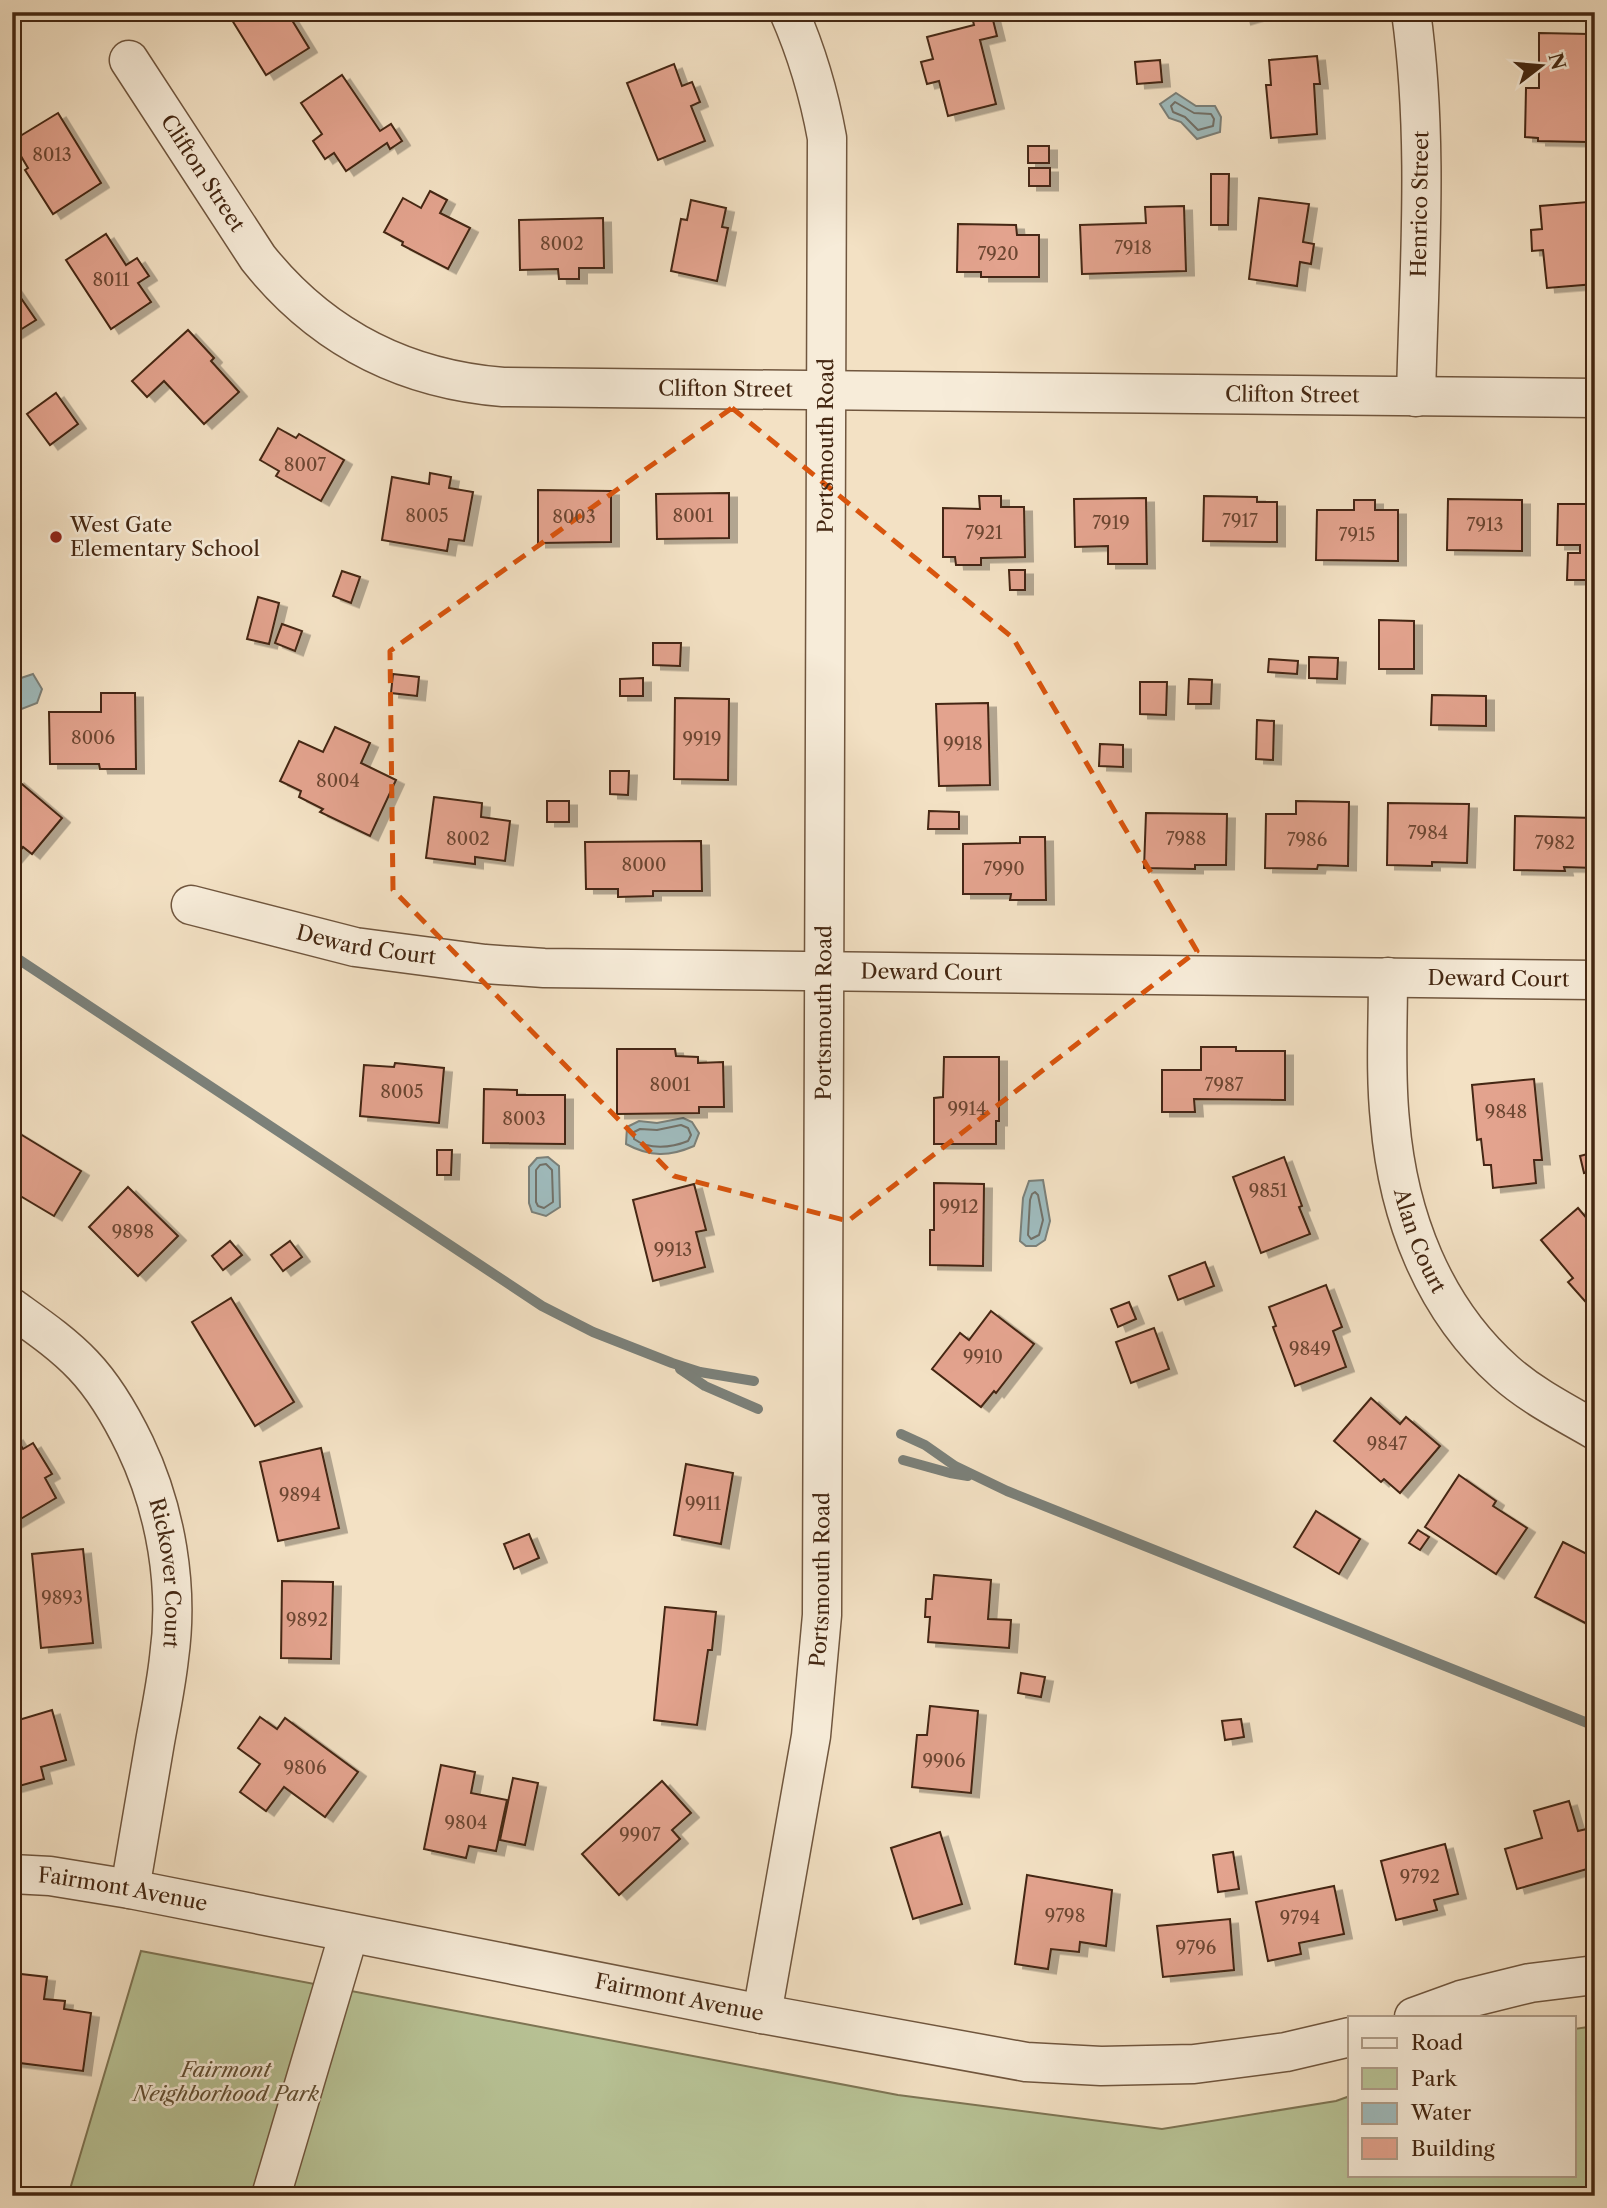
<svg xmlns="http://www.w3.org/2000/svg" width="1607" height="2208" viewBox="0 0 1607 2208" font-family="'Libre Caslon Text',serif">
<style>
.green{fill:#b8c396;stroke:#7e7554;stroke-width:2}
.water{fill:#9fbbbd;stroke:#7b8079;stroke-width:2}
.lines{fill:none;stroke-linecap:round;stroke-linejoin:round}
.shore{stroke:#727168;stroke-width:2}
.stream{stroke:#7b8079;stroke-width:10}
.building{fill:#e3a38e;stroke:#442712;stroke-width:2;filter:url(#shadow)}
.minor-casing{stroke:#70563e;stroke-width:41}
.minor{stroke:#f7ecd9;stroke-width:38}
.marked{fill:none;stroke:#d8540d;stroke-width:5;stroke-dasharray:14 9;stroke-linejoin:round}
.poi-dot{fill:#8f2418;stroke:#f7ecd9;stroke-width:2.5}
.labels{text-anchor:middle;stroke-width:5;stroke-linejoin:round;paint-order:stroke}
.number-label{font-size:18px;fill:#6c4631}
.street-label{font-size:21px;fill:#442712;stroke:#f7ecd9}
.poi-label{font-size:21px;fill:#442712;stroke:#f7ecd9;text-anchor:start}
.park-label{font-size:21px;font-style:italic;fill:#614e33;stroke:#f7ecd9}
</style>
<defs>
<filter id="shadow"><feDropShadow dx="8" dy="4.5" stdDeviation="0" flood-color="#0004"/></filter>
</defs>
<rect width="100%" height="100%" fill="#f3e1c4"/>
<filter id="stains"><feTurbulence type="fractalNoise" baseFrequency=".00286" numOctaves="4"/><feColorMatrix values="0 0 0 0 .2 0 0 0 0 .09 0 0 0 0 .02 0 0 0 .5 -.17"/></filter>
<radialGradient id="worn" r=".72"><stop offset=".6" stop-color="#630" stop-opacity="0"/><stop offset="1" stop-color="#630" stop-opacity=".3"/></radialGradient>
<path class="green" d="M141 1951 898 2095 1162 2129 1336 2101 1350 2096V2175H1574V2029L1595 2026V2196H68Z"/>
<g class="water">
<path d="M1176 93 1196 106H1215L1221 117 1220 132 1197 139 1181 122 1169 118 1160 104Z"/>
<path d="M33 674 42 689 37 703 19 710 12 709V681Z"/>
<path d="M683 1118 692 1122 699 1133 694 1146C669 1157 650 1157 626 1144L627 1127 639 1121 657 1123Z"/>
<path d="M548 1157 559 1166 560 1207 546 1216 532 1212 529 1203V1167L537 1158Z"/>
<path d="M1043 1180 1050 1221 1045 1240 1036 1246H1026L1020 1241 1023 1198 1029 1181Z"/>
</g>
<g class="lines">
<g class="shore">
<path d="M1175 102 1194 113 1211 114 1214 119 1213 126 1198 130 1185 117 1173 112 1171 106Z"/>
<path d="M681 1125 688 1128 691 1135 688 1141C671 1148 649 1150 634 1139V1132L640 1129 657 1130Z"/>
<path d="M546 1164 552 1170 553 1202 544 1208 538 1206 536 1202V1170L540 1165Z"/>
<path d="M1035 1192 1038 1195 1043 1220 1039 1235 1031 1239 1028 1235 1030 1200 1032 1194Z"/>
</g>
<g class="stream">
<path d="M12 955 542 1306 593 1332 672 1363 700 1372 754 1381"/>
<path d="M680 1369 705 1386 758 1409"/>
<path d="M901 1434 925 1445 955 1466 1007 1491 1595 1726"/>
<path d="M903 1460 950 1473 968 1476"/>
</g>
</g>
<g class="building">
<path d="M227 12H287L309 48 266 75Z"/>
<path d="M1241 12H1269L1243 20Z"/>
<path d="M992 16 997 36 980 40 996 104 948 116 939 81 927 84 921 62 933 59 927 37 974 25 973 21Z"/>
<path d="M1539 33 1589 34 1588 142 1538 141V138L1525 137 1526 88H1539Z"/>
<path d="M1317 56 1320 84H1314L1317 134 1271 138 1266 85H1271L1269 60Z"/>
<path d="M1160 60 1162 82 1137 84 1135 62Z"/>
<path d="M674 64 682 86 692 82 700 102 691 106 705 141 658 160 627 83Z"/>
<path d="M342 75 380 131 391 124 402 141 390 149 387 143 346 171 334 153 325 159 313 141 322 134 301 103Z"/>
<path d="M58 113 101 183 53 214 25 170 28 168 12 141Z"/>
<rect x="1028" y="146" width="21" height="17"/>
<rect x="1029" y="168" width="21" height="18"/>
<path d="M1211 174H1229L1228 225H1211Z"/>
<path d="M430 191 447 200 440 213 470 228 448 269 402 245 403 242 384 232 403 198 421 208Z"/>
<path d="M1259 198 1309 204 1303 242 1314 244 1311 264 1300 262 1297 286 1249 279Z"/>
<path d="M691 200 726 208 722 227 728 228 717 281 671 271 681 219 687 220Z"/>
<path d="M1588 202 1595 284 1547 288 1543 250 1532 251 1531 230 1542 229 1540 206Z"/>
<path d="M1184 206 1186 271 1082 274 1080 225 1146 223 1145 207Z"/>
<path d="M603 218 604 268H579V279H559L558 269 520 270 519 220Z"/>
<path d="M958 224 1016 225 1017 235H1039V277H981V272H957Z"/>
<path d="M106 234 126 265 137 258 149 276 138 283 151 302 111 329 66 260Z"/>
<path d="M12 285 36 320 12 335Z"/>
<path d="M188 330 214 358 211 361 239 392 204 424 164 381 147 397 132 381Z"/>
<path d="M56 393 78 424 50 445 27 414Z"/>
<path d="M278 428 296 438 299 434 344 460 321 501 276 476 279 471 260 460Z"/>
<path d="M430 473 451 477 449 488 473 492 464 541 449 539 447 551 382 540 392 477 429 484Z"/>
<path d="M538 490 611 491V542L538 543Z"/>
<path d="M729 493V538L657 539 656 494Z"/>
<path d="M979 496H1001V507H1024L1025 557 981 558V565H956L955 557H943V508L980 509Z"/>
<path d="M1204 496 1257 497V502H1277V542L1203 541Z"/>
<path d="M1146 498 1147 564H1108V546L1075 547 1074 499Z"/>
<path d="M1448 499 1522 500V551L1447 550Z"/>
<path d="M1354 500H1375V510H1398V561L1316 560 1317 510H1354Z"/>
<path d="M1558 504H1595V580H1567L1568 553H1580V545H1557Z"/>
<path d="M1009 570H1025V590H1010Z"/>
<path d="M342 571 360 577 351 603 333 596Z"/>
<path d="M258 597 279 603 269 644 247 639Z"/>
<path d="M1379 620 1414 621V669H1379Z"/>
<path d="M282 624 302 631 295 651 275 643Z"/>
<path d="M653 643H681L680 666 653 665Z"/>
<path d="M1309 657 1338 658 1337 679 1309 678Z"/>
<path d="M1269 659 1298 661 1297 674 1268 672Z"/>
<path d="M393 674 419 677 417 696 391 693Z"/>
<path d="M643 678V696H620V679Z"/>
<path d="M1189 679 1212 680 1211 704H1188Z"/>
<path d="M1140 682H1167L1166 715 1140 714Z"/>
<path d="M101 693H135L136 769H100L99 764H50L49 712H101Z"/>
<path d="M1432 695 1486 696V726L1431 725Z"/>
<path d="M675 698 729 699 728 780 674 779Z"/>
<path d="M988 703 990 785 939 786 936 704Z"/>
<path d="M1257 720 1274 721 1273 760 1256 759Z"/>
<path d="M335 727 370 743 361 763 396 780 370 836 320 812 323 809 299 797 301 791 280 781 299 741 323 752Z"/>
<path d="M1100 744 1123 745V767L1099 766Z"/>
<path d="M610 771H629L628 795 610 794Z"/>
<path d="M16 779 62 818 32 854 23 847 12 860V783Z"/>
<path d="M434 797 482 803 481 817 510 821 505 861 475 857V864L426 858Z"/>
<rect x="547" y="801" width="22" height="21"/>
<path d="M1296 801 1349 802 1348 866 1318 865 1317 869 1265 868 1266 814H1296Z"/>
<path d="M1388 803 1469 804 1467 863 1432 862V866L1387 865Z"/>
<path d="M929 811 959 812V829H928Z"/>
<path d="M1146 813 1227 814 1226 865H1195V869L1144 868Z"/>
<path d="M1515 816 1595 818V868L1564 867 1565 871 1514 870Z"/>
<path d="M1020 837H1045L1046 900H1010L1011 894H963V844L1020 843Z"/>
<path d="M701 841 702 891H653V896L618 897V889H586L585 842Z"/>
<path d="M1201 1047H1236V1051H1285V1100L1194 1099 1195 1112H1162V1070H1201Z"/>
<path d="M617 1049H675L676 1056 698 1057V1063L723 1062 724 1107H699V1113L617 1114Z"/>
<path d="M944 1057H999V1121H996V1144H934V1098L943 1097Z"/>
<path d="M395 1063 444 1068 439 1123 360 1116 364 1065 394 1067Z"/>
<path d="M1534 1079 1542 1160H1534L1536 1183 1493 1188 1491 1165H1484L1481 1139 1477 1140 1472 1085Z"/>
<path d="M484 1089 517 1090V1095H565V1144L483 1143Z"/>
<path d="M12 1129 81 1171 54 1216 12 1191Z"/>
<path d="M437 1150H452L451 1175H437Z"/>
<path d="M1595 1152V1171L1584 1173 1580 1156Z"/>
<path d="M1284 1157 1302 1206 1299 1207 1310 1234 1261 1253 1233 1177Z"/>
<path d="M934 1183 984 1184 983 1266 930 1265V1230H934Z"/>
<path d="M694 1184 706 1230 696 1232 705 1267 653 1281 633 1200Z"/>
<path d="M128 1187 178 1236 138 1276 89 1227Z"/>
<path d="M1578 1208 1595 1228V1305L1591 1308 1568 1282 1573 1278 1541 1240Z"/>
<path d="M230 1241 242 1255 223 1270 212 1256Z"/>
<path d="M290 1241 302 1257 283 1271 271 1255Z"/>
<path d="M1205 1262 1214 1286 1178 1300 1169 1276Z"/>
<path d="M1326 1285 1342 1327 1333 1331 1346 1367 1295 1386 1273 1327 1276 1326 1269 1307Z"/>
<path d="M231 1298 294 1402 255 1426 192 1322Z"/>
<path d="M1129 1302 1136 1319 1118 1327 1111 1309Z"/>
<path d="M991 1311 1034 1344 996 1393 994 1391 981 1407 932 1369 960 1333 969 1340Z"/>
<path d="M1154 1328 1169 1369 1131 1383 1116 1342Z"/>
<path d="M1371 1398 1400 1424 1406 1417 1440 1446 1400 1493 1384 1479 1381 1482 1334 1441Z"/>
<path d="M15 1436 23 1449 33 1443 52 1474 45 1478 56 1498 12 1524V1437Z"/>
<path d="M321 1448 339 1528 278 1541 260 1462Z"/>
<path d="M686 1464 733 1473 721 1544 674 1535Z"/>
<path d="M1459 1475 1496 1501 1493 1506 1527 1528 1496 1574 1425 1527Z"/>
<path d="M1316 1511 1360 1539 1339 1574 1294 1547Z"/>
<path d="M1418 1530 1429 1537 1420 1550 1409 1543Z"/>
<path d="M529 1534 539 1558 514 1569 504 1544Z"/>
<path d="M1563 1542 1595 1558V1628L1535 1597Z"/>
<path d="M83 1549 93 1643 41 1648 32 1554Z"/>
<path d="M934 1575 991 1580 988 1619 1011 1620 1009 1648 928 1642 930 1617H925L926 1599H932Z"/>
<path d="M282 1581 333 1582 331 1659 281 1658Z"/>
<path d="M665 1607 716 1612 712 1650H708L697 1725 654 1720Z"/>
<path d="M1021 1673 1045 1677 1041 1697 1018 1693Z"/>
<path d="M930 1706 978 1711 971 1793 912 1787 917 1735H927Z"/>
<path d="M52 1710 66 1760 41 1767 44 1779 12 1788V1722Z"/>
<path d="M260 1717 277 1729 285 1718 358 1772 325 1817 284 1787 266 1811 240 1792 260 1764 238 1748Z"/>
<path d="M1241 1719 1244 1737 1225 1740 1222 1721Z"/>
<path d="M441 1765 475 1772 471 1793 507 1800 496 1851 469 1846 466 1858 424 1849Z"/>
<path d="M513 1778 538 1783 525 1845 500 1840Z"/>
<path d="M662 1781 691 1813 672 1830 680 1839 619 1895 582 1854Z"/>
<path d="M1569 1801 1578 1831 1595 1827V1880L1591 1881 1587 1869 1517 1889 1505 1849 1542 1838 1534 1811Z"/>
<path d="M940 1832 962 1904 913 1919 891 1848Z"/>
<path d="M1445 1844 1458 1894 1434 1900 1437 1910 1396 1920 1381 1861Z"/>
<path d="M1233 1852 1239 1889 1218 1892 1213 1855Z"/>
<path d="M1027 1875 1112 1890 1106 1946 1080 1942 1079 1952 1051 1949 1048 1969 1015 1964Z"/>
<path d="M1334 1886 1344 1934 1299 1943 1301 1954 1268 1961 1256 1902Z"/>
<path d="M1230 1919 1234 1970 1163 1977 1157 1926Z"/>
<path d="M12 1973 47 1977 44 1999 65 2001 64 2009 91 2013 83 2071 12 2062Z"/>
</g>
<g class="lines">
<g class="minor-casing">
<g id="minor">
<path d="M1411 12C1429 140 1419 268 1416 397"/>
<path id="s1" d="M129 60 258 258C321 337 403 379 503 387L1595 398"/>
<path id="s2" d="M191 905 355 947 485 964 544 968 1595 980"/>
<path id="s3" d="M1388 977C1388 1025 1385 1074 1390 1121 1398 1216 1433 1308 1505 1372 1532 1396 1564 1412 1595 1430"/>
<path id="s4" d="M12 1308C37 1326 62 1343 83 1365 105 1388 121 1416 135 1445 166 1510 179 1587 169 1658 166 1686 160 1714 155 1742 147 1791 138 1840 130 1889"/>
<path id="s5" d="M12 1874 50 1876 130 1889 762 2014 1026 2062 1101 2066 1194 2064 1286 2052 1350 2037"/>
<path id="s6" d="M762 2014 811 1736 822 1615 827 138C819 94 807 53 789 12"/>
<path d="M1414 2017 1461 2000 1530 1983 1595 1975"/>
<path d="M271 2196 349 1933"/>
</g>
</g>
<use href="#minor" class="minor"/>
</g>
<path class="marked" d="M732 408 1013 638 1197 951 848 1221 674 1176 393 890 390 651Z"/>
<circle class="poi-dot" cx="56" cy="537" r="7"/>
<g class="labels">
<g class="number-label">
<text x="52" y="161">8013</text>
<text x="562" y="250">8002</text>
<text x="1133" y="254">7918</text>
<text x="998" y="260">7920</text>
<text x="111" y="286">8011</text>
<text x="305" y="471">8007</text>
<text x="427" y="522">8005</text>
<text x="693" y="522">8001</text>
<text x="574" y="523">8003</text>
<text x="1240" y="527">7917</text>
<text x="1111" y="529">7919</text>
<text x="1485" y="531">7913</text>
<text x="984" y="539">7921</text>
<text x="1357" y="541">7915</text>
<text x="93" y="744">8006</text>
<text x="702" y="745">9919</text>
<text x="963" y="750">9918</text>
<text x="338" y="787">8004</text>
<text x="1428" y="839">7984</text>
<text x="468" y="845">8002</text>
<text x="1186" y="845">7988</text>
<text x="1307" y="846">7986</text>
<text x="1555" y="849">7982</text>
<text x="644" y="871">8000</text>
<text x="1004" y="875">7990</text>
<text x="670" y="1091">8001</text>
<text x="1224" y="1091">7987</text>
<text x="402" y="1098">8005</text>
<text x="967" y="1115">9914</text>
<text x="1506" y="1118">9848</text>
<text x="524" y="1125">8003</text>
<text x="1268" y="1197">9851</text>
<text x="959" y="1213">9912</text>
<text x="133" y="1238">9898</text>
<text x="673" y="1256">9913</text>
<text x="1310" y="1355">9849</text>
<text x="983" y="1363">9910</text>
<text x="1387" y="1450">9847</text>
<text x="300" y="1501">9894</text>
<text x="703" y="1510">9911</text>
<text x="62" y="1604">9893</text>
<text x="307" y="1626">9892</text>
<text x="944" y="1767">9906</text>
<text x="305" y="1774">9806</text>
<text x="466" y="1829">9804</text>
<text x="640" y="1841">9907</text>
<text x="1420" y="1883">9792</text>
<text x="1065" y="1922">9798</text>
<text x="1300" y="1924">9794</text>
<text x="1196" y="1954">9796</text>
</g>
<g class="street-label">
<text dy="7" stroke="none"><textPath href="#s1" startOffset="135">Clifton Street</textPath></text>
<text transform="translate(1420 204) rotate(-89)" y="7">Henrico Street</text>
<text dy="7" stroke="none"><textPath href="#s1" startOffset="744">Clifton Street</textPath></text>
<text dy="7" stroke="none"><textPath href="#s1" startOffset="1311">Clifton Street</textPath></text>
<text dy="7" stroke="none"><textPath href="#s6" startOffset="1573">Portsmouth Road</textPath></text>
<text dy="7" stroke="none"><textPath href="#s2" startOffset="180">Deward Court</textPath></text>
<text dy="7" stroke="none"><textPath href="#s2" startOffset="747">Deward Court</textPath></text>
<text dy="7" stroke="none"><textPath href="#s2" startOffset="1314">Deward Court</textPath></text>
<text dy="7" stroke="none"><textPath href="#s6" startOffset="1006">Portsmouth Road</textPath></text>
<text dy="7" stroke="none"><textPath href="#s3" startOffset="268">Alan Court</textPath></text>
<text dy="7" stroke="none"><textPath href="#s4" startOffset="320">Rickover Court</textPath></text>
<text dy="7" stroke="none"><textPath href="#s6" startOffset="439">Portsmouth Road</textPath></text>
<text dy="7" stroke="none"><textPath href="#s5" startOffset="112">Fairmont Avenue</textPath></text>
<text dy="7" stroke="none"><textPath href="#s5" startOffset="679">Fairmont Avenue</textPath></text>
</g>
<g class="poi-label">
<text x="70" y="532">West Gate<tspan x="70" dy="24">Elementary School</tspan></text>
</g>
<g class="park-label">
<text x="226" y="2077">Fairmont<tspan x="226" dy="24">Neighborhood Park</tspan></text>
</g>
</g>
<rect width="1607" height="2208" fill="none" stroke="#f3e1c4" stroke-width="42"/>
<rect x="14" y="14" width="1579" height="2180" fill="none" stroke="#442712" stroke-width="3.5"/>
<rect x="21" y="21" width="1565" height="2166" fill="none" stroke="#442712" stroke-width="2"/>
<rect x="1348" y="2016" width="228" height="161" fill="#f7ecd9" stroke="#af9d89" stroke-width="2"/>
<rect x="1362" y="2038" width="35" height="10" fill="#f7ecd9" stroke="#af9d89" stroke-width="2"/>
<text x="1411" y="2050" font-size="21" fill="#442712">Road</text>
<rect x="1362" y="2068" width="35" height="21" fill="#b8c396" stroke="#af9d89" stroke-width="2"/>
<text x="1411" y="2086" font-size="21" fill="#442712">Park</text>
<rect x="1362" y="2103" width="35" height="21" fill="#9fbbbd" stroke="#af9d89" stroke-width="2"/>
<text x="1411" y="2120" font-size="21" fill="#442712">Water</text>
<rect x="1362" y="2138" width="35" height="21" fill="#e3a38e" stroke="#af9d89" stroke-width="2"/>
<text x="1411" y="2156" font-size="21" fill="#442712">Building</text>
<g transform="translate(1541 66) rotate(74)" stroke="#f7ecd9" stroke-width="5" paint-order="stroke">
<path d="M0-5L12 26L0 18L-12 26Z" fill="#442712"/>
<text y="-10" font-size="19" font-weight="bold" text-anchor="middle" fill="#442712">N</text>
</g>
<rect width="100%" height="100%" filter="url(#stains)"/>
<rect width="100%" height="100%" fill="url(#worn)"/>
</svg>
